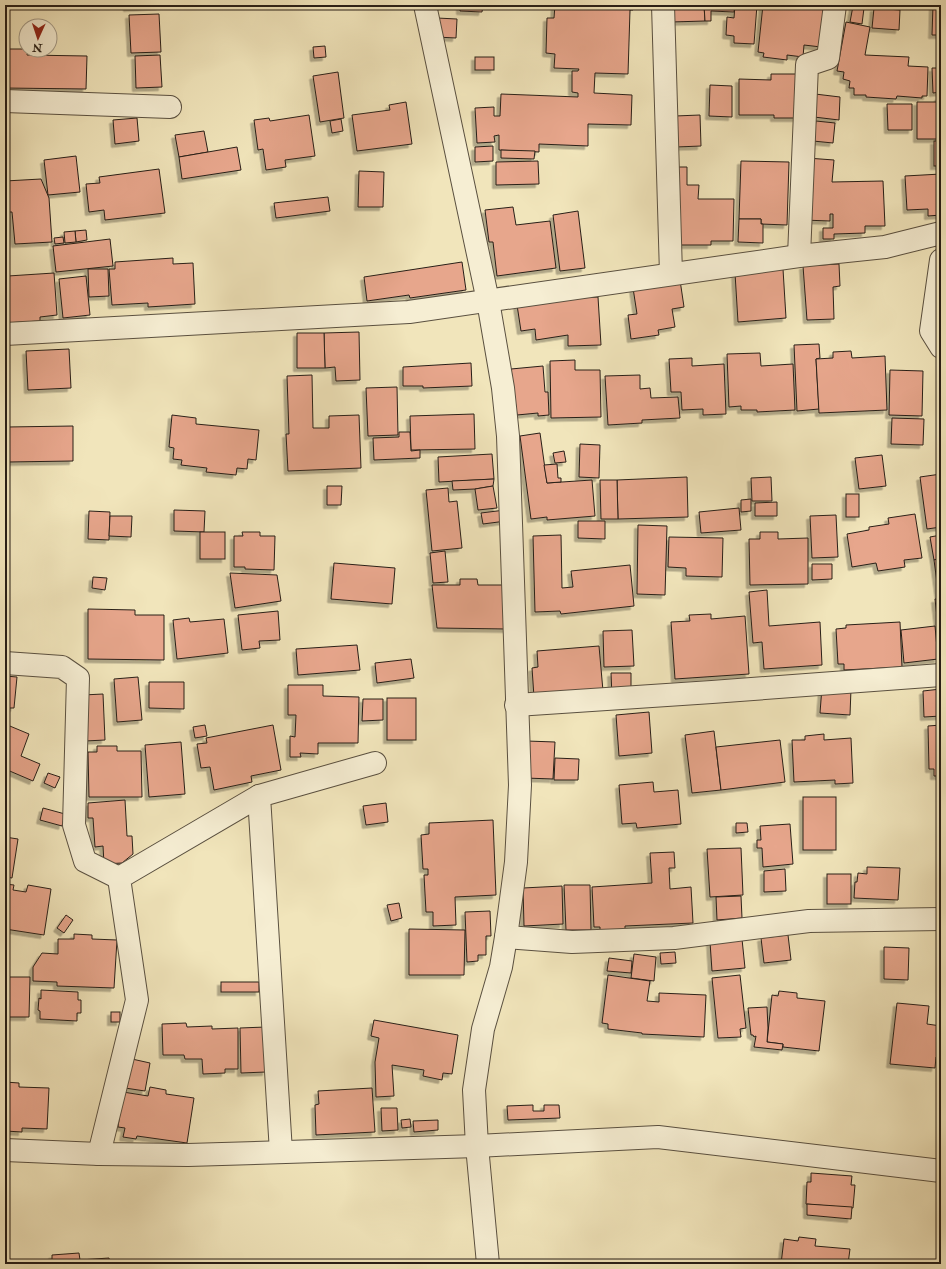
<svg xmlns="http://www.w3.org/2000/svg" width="946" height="1269" viewBox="0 0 946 1269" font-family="'IM FELL Double Pica',serif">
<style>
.building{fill:#e7a68c;stroke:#281f17;filter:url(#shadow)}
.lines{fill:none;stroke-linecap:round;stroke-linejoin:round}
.street-casing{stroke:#5a5040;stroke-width:24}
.street{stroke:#f6eed3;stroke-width:22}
</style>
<defs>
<filter id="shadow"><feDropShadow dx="-3.5" dy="3.5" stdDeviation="0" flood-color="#0004"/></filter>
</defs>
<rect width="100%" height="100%" fill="#f1e5bb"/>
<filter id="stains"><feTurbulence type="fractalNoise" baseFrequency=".005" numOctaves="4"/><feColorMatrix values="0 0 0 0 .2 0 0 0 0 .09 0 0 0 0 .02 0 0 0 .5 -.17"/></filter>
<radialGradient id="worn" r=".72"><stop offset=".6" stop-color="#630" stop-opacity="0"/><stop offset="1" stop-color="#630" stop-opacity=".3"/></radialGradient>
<g class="building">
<path d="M127 5H160V6L127 8Z"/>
<path d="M460 5H483L482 12 460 11Z"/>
<path d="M555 5H633V10H630L628 74 595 73 594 93 632 95 631 125 588 124V146L539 144V152L499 150V135L494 136 495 142 477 143 475 108 494 107V116H500L501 94 578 97V93L572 92V71H578L579 69 554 68 555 54 546 53 547 18H554Z"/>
<path d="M670 5H704L705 21 671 22Z"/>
<path d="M704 5H735L734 12 711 11V21H705Z"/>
<path d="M735 5H757L754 44 734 43V36L726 35 727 17 734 18Z"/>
<path d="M763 5H826L821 47 804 45 803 57 787 55V60L763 57 764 53 758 52Z"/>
<path d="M933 5H941V35H932Z"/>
<path d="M853 6 864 8 862 24 850 22Z"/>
<path d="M874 8 900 10 899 30 872 28Z"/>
<path d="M159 14 161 52 131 53 129 15Z"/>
<path d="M437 18 457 19 456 38 436 37Z"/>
<path d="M846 22 870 27 865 55 909 57 908 66 928 67 927 96H922V98L897 96 896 99 866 97V95H854V88H849L850 81 843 79 844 72 837 71Z"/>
<path d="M325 46 326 57 314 58 313 47Z"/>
<path d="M5 49H26L28 50 27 55 87 56 86 89 5 88Z"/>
<path d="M160 55 162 87 136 88 135 56Z"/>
<rect x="475" y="57" width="19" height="13"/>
<path d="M932 68H941V92L933 93Z"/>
<path d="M338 72 344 118 320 122 313 76Z"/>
<path d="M771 74H798L797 118H774V115H739V79L771 80Z"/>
<path d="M710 85 732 86V117L709 116Z"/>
<path d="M815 94 840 97 839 120 814 117Z"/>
<path d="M938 97H941V139H917V102H938Z"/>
<path d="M406 102 412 144 357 151 352 115 390 110 389 105Z"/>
<path d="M887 104H912V130H888Z"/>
<path d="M309 115 315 156 285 160 286 167 266 170 263 149 258 150 254 120 269 118 270 121Z"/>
<path d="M700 115 701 146 676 147 675 116Z"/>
<path d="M137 118 139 141 115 144 113 120Z"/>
<path d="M341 119 343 131 332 133 330 121Z"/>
<path d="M816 121 835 123 833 143 813 141Z"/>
<path d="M204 131 208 152 179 157 175 135Z"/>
<rect x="934" y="141" width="7" height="25"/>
<path d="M493 146V161L475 162V147Z"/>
<path d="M237 147 241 170 182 179 179 157Z"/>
<path d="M501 150 535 151 534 159 501 158Z"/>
<path d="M76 156 80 192 48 195 44 160Z"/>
<path d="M807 158 834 160 832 182 883 181 885 226H865V233L834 234V239H823V228H833V214H830V221L803 220Z"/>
<path d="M538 161 539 184 496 185V162Z"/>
<path d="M741 161 789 162 787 225 761 224V219H739Z"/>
<path d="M672 167H687V185H699L698 199H734L733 241H711V245H679Z"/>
<path d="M159 169 165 213 105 220 104 210 89 212 86 184 100 183 99 177Z"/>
<path d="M359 171 384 172 383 207H358Z"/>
<path d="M941 174V215L928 216V209L907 210 905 176Z"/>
<path d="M41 179 49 198 52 242 15 244 12 212H5V181Z"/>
<path d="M328 197 330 211 276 218 274 203Z"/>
<path d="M513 207 516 225 550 221 556 268 497 276 493 242H489L485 210Z"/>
<path d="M578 211 585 268 560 271 553 215Z"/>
<path d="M739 219H761V224H763V243L738 242Z"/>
<path d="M86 230 87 240 76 242 75 231Z"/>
<path d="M75 231 76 242 65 243 64 232Z"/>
<path d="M63 237 64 243 55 244 54 238Z"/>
<path d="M110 239 113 266 56 272 53 246Z"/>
<path d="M173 258V264L193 263 195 304 148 307V303L112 305 109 269H115V262Z"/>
<path d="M462 262 466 290 410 298 409 295 367 301 364 277Z"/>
<path d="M839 264 840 286 833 287 834 319 807 320 803 266Z"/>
<path d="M88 269H108L109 296 89 297Z"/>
<path d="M783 269 786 318 738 322 735 273Z"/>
<path d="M5 272H8V276L54 273 57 315 40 317V321L5 323Z"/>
<path d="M86 276 90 315 63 318 59 279Z"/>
<path d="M680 280 684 307 672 309 675 327 658 330 659 335 631 339 628 315 637 314 633 288Z"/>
<path d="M598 297 601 345 568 346V335L536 340 535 329 521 331 517 305 557 299Z"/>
<path d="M359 332 360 380 336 381 335 367 325 368 324 333Z"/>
<path d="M297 333H324L325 368H297Z"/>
<path d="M819 344 820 358 816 359 819 409 797 411 794 345Z"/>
<path d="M69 349 71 388 28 390 26 351Z"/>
<path d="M851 351 852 358 885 356 887 410 819 413 816 359 833 358V352Z"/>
<path d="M760 353 761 366 793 364 795 410 757 412V410H741V406L729 407 727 354Z"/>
<path d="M692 358V366L724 364 726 414 703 415V409L682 410 681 392H671L669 359Z"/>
<path d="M575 360V370H600L601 417 551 418 550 361Z"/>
<path d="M471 363 472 386 423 388V386H403V367Z"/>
<path d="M543 366 545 392H548L549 415 538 416V413L517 415 511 369Z"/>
<path d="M890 370 923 371 922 416 889 415Z"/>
<path d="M312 375 313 428H329V416L359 415 361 468 288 471 286 434H289L287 376Z"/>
<path d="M640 375V389L650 388 651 398 678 397 680 418 642 420V423L608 425 605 376Z"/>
<path d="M397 387 398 435 368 436 366 388Z"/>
<path d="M474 414 475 449 411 450 410 416Z"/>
<path d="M172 415 196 418V424L259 430 256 460 248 459 247 469 237 468 236 475 206 472 207 468 181 465 182 460 173 459 174 448 169 447Z"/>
<path d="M892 418 924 419 923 445 891 444Z"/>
<path d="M73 426V461L8 462 7 427Z"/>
<path d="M399 432H410L411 451 420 450V458L374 460 373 438 399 437Z"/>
<path d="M540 433 547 483 592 480 595 516 547 520V517L531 519 520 436Z"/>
<path d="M580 444 600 445 599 478 579 477Z"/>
<path d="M564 451 566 462 555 463 553 453Z"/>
<path d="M492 454 494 479 439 482 438 457Z"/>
<path d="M882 455 886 486 859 489 855 458Z"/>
<path d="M557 464 558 478H561V482L547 483 544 465Z"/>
<path d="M941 474V527L927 529 920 477Z"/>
<path d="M687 477 688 517 618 519 617 480Z"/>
<path d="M771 477 772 501H752L751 478Z"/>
<path d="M494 479 493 486 475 489 453 490 452 481Z"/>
<path d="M600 480H617L618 519H601Z"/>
<path d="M327 486H342L341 505H327Z"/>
<path d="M493 486 497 508 478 510 475 489Z"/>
<path d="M448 488 449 502 457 501 462 548 432 551 426 490Z"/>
<rect x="846" y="494" width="13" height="23"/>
<path d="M751 499V511L741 512V500Z"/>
<path d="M777 502V516H755V503Z"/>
<path d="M739 508 741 530 701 533 699 512Z"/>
<path d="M174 510 205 511 204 532 174 531Z"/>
<path d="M505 510 506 521 483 524 481 513Z"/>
<path d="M89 511 110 512 109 540 88 539Z"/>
<path d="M915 514 922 558 904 560 905 567 878 571 876 563 852 567 847 534 869 530V527L889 524 888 518Z"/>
<path d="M836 515 838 557 812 558 810 516Z"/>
<path d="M110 516H132L131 537 109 536Z"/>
<path d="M578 521H605V539L578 538Z"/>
<path d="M638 525 667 526 665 595 637 594Z"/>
<rect x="200" y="532" width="25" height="27"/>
<path d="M242 532H260V536H275L274 570 245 569V567H234V536H243Z"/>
<path d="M760 532H778V539L808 538V584L750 585 749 539H760Z"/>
<path d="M561 535 562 588 573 587 571 571 630 565 634 606 561 614 560 611 535 612 533 536Z"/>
<path d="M941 535V558L934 560 930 537Z"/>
<path d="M669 537 723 538 722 577 686 576V568L668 567Z"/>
<path d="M445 551 448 582 433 583 430 553Z"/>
<path d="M941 558V597L939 598 934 560Z"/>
<path d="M334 563 395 568 392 604 331 599Z"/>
<path d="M812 564H832V579L812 580Z"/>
<path d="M230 573 277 575 281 601 235 608Z"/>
<path d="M93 577 107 578 105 590 92 588Z"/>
<path d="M460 579H477L478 585H509L508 629 437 628 432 585H460Z"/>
<path d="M767 590 769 626 820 622 822 665 764 669 762 642 753 643 749 592Z"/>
<path d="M935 599H941V653Z"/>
<path d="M88 609 135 610V615H164V660L88 659Z"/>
<path d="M278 611 280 640 259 641 260 648 242 650 238 615Z"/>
<path d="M711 614V619L745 616 749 674 675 679 671 622 690 621 689 615Z"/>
<path d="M189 618 190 622 224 619 228 653 177 659 173 620Z"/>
<path d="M900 622 902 667 844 670V664H838L836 629 846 628V625Z"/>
<path d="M935 626 938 659 904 663 901 630Z"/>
<path d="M632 630 634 666 604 667 603 631Z"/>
<path d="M357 645 360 670 298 675 296 649Z"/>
<path d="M599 646 603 691 534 697 532 668 538 667 537 651Z"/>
<path d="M411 659 414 678 377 683 375 663Z"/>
<path d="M611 673H631V696L612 697Z"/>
<path d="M5 676 17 677 14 708H5Z"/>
<path d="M138 677 142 720 117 722 114 679Z"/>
<path d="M149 682H184V709L149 708Z"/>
<path d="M288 685H323V696L359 697 358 743H318V754L300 753 301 757H290V736L295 737 296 715H288Z"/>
<path d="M822 687 851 689 850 715 820 713Z"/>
<path d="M941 689V716L924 717 923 691Z"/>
<path d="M103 694 105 740 85 741 83 695Z"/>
<rect x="387" y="698" width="29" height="42"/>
<path d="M363 699H383V720L362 721Z"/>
<path d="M649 712 652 753 619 756 616 715Z"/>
<path d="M5 724 29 734 21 756 40 764 33 781 5 769Z"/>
<path d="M205 725 207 736 195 738 193 727Z"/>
<path d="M273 725 281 770 251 776 252 782 214 790 210 767 201 768 197 744 207 743 206 738Z"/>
<path d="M941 725V776H934V769H929L928 726Z"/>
<path d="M714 731 721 790 692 793 685 735Z"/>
<path d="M824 734V740L851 738 853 783 835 784V780L794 782 792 740H805V736Z"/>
<path d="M780 740 785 782 721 790 716 747Z"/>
<path d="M527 741 555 742 553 779 525 778Z"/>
<path d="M181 742 185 794 149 797 145 745Z"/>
<path d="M97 746H117V751H141L142 797H89L88 752H97Z"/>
<path d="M555 758 579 759 578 780H554Z"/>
<path d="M48 773 60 777 55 788 44 783Z"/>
<path d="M653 782 654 792 678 790 681 824 637 828 636 823 622 824 619 785Z"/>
<rect x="803" y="797" width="33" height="53"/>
<path d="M125 800 127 836H132L133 854 122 863 104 864 103 846 95 847 93 818H88V803Z"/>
<path d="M386 803 388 822 366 825 363 806Z"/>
<path d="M43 808 65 814 62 826 40 820Z"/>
<path d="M493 820 496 895 455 897 456 925 433 926V912H426L424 875H428V869H423L421 835 429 834V823Z"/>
<path d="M736 823H747L748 832 736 833Z"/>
<path d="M790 824 793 864 763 867 762 848H757V840H761L760 826Z"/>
<path d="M5 837 18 839 12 878 5 877Z"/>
<path d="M741 848 743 895 710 897 707 849Z"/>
<path d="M674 852 675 868H669L670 889 691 887 693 923 625 926V930L600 931V927H594L592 887 652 883 650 853Z"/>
<path d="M867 867 900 868 898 900 854 898 855 882H857L858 873 867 874Z"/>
<path d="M785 869 786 891 764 892V871Z"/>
<rect x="827" y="874" width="24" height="30"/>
<path d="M5 884 14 885 13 890 26 892 28 885 51 889 44 935 5 929Z"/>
<path d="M564 885H590L591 930H566Z"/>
<path d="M562 886 563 924 524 926 523 888Z"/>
<path d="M741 896 742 918 717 920 716 897Z"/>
<path d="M399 903 402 918 391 921 387 905Z"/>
<path d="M490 911 491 936H486V955H478V961L467 962 465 912Z"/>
<path d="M66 915 73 920 64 933 57 928Z"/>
<path d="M409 929 465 930 464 975H409Z"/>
<path d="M74 934 92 935V939L117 940 114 988 57 986V982L33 981V967L42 953 58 954V939H74Z"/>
<path d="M788 935 791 960 764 963 761 938Z"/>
<path d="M742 939 745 968 712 971 710 942Z"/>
<path d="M884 947 909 948 908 980 884 979Z"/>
<path d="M675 952 676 963 661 964 660 953Z"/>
<path d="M634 954 656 957 654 981 631 978Z"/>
<path d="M609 958 632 961 631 973 607 971Z"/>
<path d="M608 975 650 981 647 1001 659 1002V993L706 995 704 1037 642 1034V1033L608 1029V1024L602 1023Z"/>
<path d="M740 975 746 1028 740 1029 741 1037 718 1038 712 978Z"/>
<path d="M5 977H30L29 1017H5Z"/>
<rect x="221" y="982" width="38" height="10"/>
<path d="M41 990 78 992V1000H81V1013H77V1021L40 1019V1011L38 1010 39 998 41 999Z"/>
<path d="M779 991 797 993V998L825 1001 819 1051 783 1047V1044L767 1042 772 995 778 996Z"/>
<path d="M897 1003 929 1006 927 1024 941 1026V1058L936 1057 935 1068 890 1064Z"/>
<path d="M767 1007 768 1028 767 1042 783 1044 782 1050 754 1047 756 1036 754 1037 753 1035H751L748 1008Z"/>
<rect x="111" y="1012" width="9" height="10"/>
<path d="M374 1020 458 1035 452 1074 443 1073 442 1080 423 1076 424 1070 392 1065 394 1096 376 1097 375 1062 379 1038 371 1036Z"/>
<path d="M186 1023 187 1027 212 1026V1029L238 1028V1069H225V1073L203 1074 202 1059H185L184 1055H163L162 1024Z"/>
<path d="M266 1027V1072L241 1073 240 1028Z"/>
<path d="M132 1059 150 1063 145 1091 125 1088Z"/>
<path d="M5 1082 19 1083V1087L49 1088 47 1129 22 1128V1132L5 1131Z"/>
<path d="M150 1087 166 1090V1094L194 1098 187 1143 137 1136 136 1139 123 1137 125 1128 118 1127 123 1092 148 1096Z"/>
<path d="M372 1088 375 1132 316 1135 315 1105 319 1104 318 1091Z"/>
<path d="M533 1105V1111H544V1105H559L560 1118 508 1120 507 1106Z"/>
<path d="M381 1108H397L398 1130 382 1131Z"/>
<path d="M410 1119 411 1127 402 1128 401 1120Z"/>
<path d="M438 1120V1130L414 1132 413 1121Z"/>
<path d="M811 1173 852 1176 851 1185H855L853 1208 806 1204 807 1182H811Z"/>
<path d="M807 1204 852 1207 851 1219 807 1215Z"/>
<path d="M799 1237 816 1239 815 1246 850 1249 848 1264H781L784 1239 798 1241Z"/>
<path d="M79 1253 80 1260 109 1258 110 1264H52V1255Z"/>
</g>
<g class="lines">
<g class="street-casing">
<g id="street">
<path d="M425 5 488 301 503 388 508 436 520 785 516 862 506 937 501 967 483 1029 474 1090 477 1146 488 1264"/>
<path d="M663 5 671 274"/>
<path d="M5 101 170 107"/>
<path d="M799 256 807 65 828 58 835 5"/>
<path d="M941 260 931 331 941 347"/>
<path d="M5 334 409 312 799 256 885 247 941 233"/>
<path d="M5 663 62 667 78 678 74 825 85 861 119 878"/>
<path d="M516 705 712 692 941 675"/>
<path d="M506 937 572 942 674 938 809 921 941 919"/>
<path d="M5 1150 99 1154 188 1155 477 1146 658 1137 941 1171"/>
<path d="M281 1152 259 796 375 763"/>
<path d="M99 1154 137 1000 119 878 259 796"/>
</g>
</g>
<use href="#street" class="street"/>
</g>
<rect width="946" height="1269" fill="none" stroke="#f1e5bb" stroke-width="20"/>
<rect x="6" y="6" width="934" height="1257" fill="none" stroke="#281f17" stroke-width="2"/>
<rect x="10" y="10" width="926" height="1249" fill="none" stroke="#281f17"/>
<g transform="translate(38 38) rotate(183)"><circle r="19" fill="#f6eed3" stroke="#a49b88"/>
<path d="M0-3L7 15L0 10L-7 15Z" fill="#8f2418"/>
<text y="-6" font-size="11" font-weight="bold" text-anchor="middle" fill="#281f17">N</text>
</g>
<rect width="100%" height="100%" filter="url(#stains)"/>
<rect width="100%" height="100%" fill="url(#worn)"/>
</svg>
